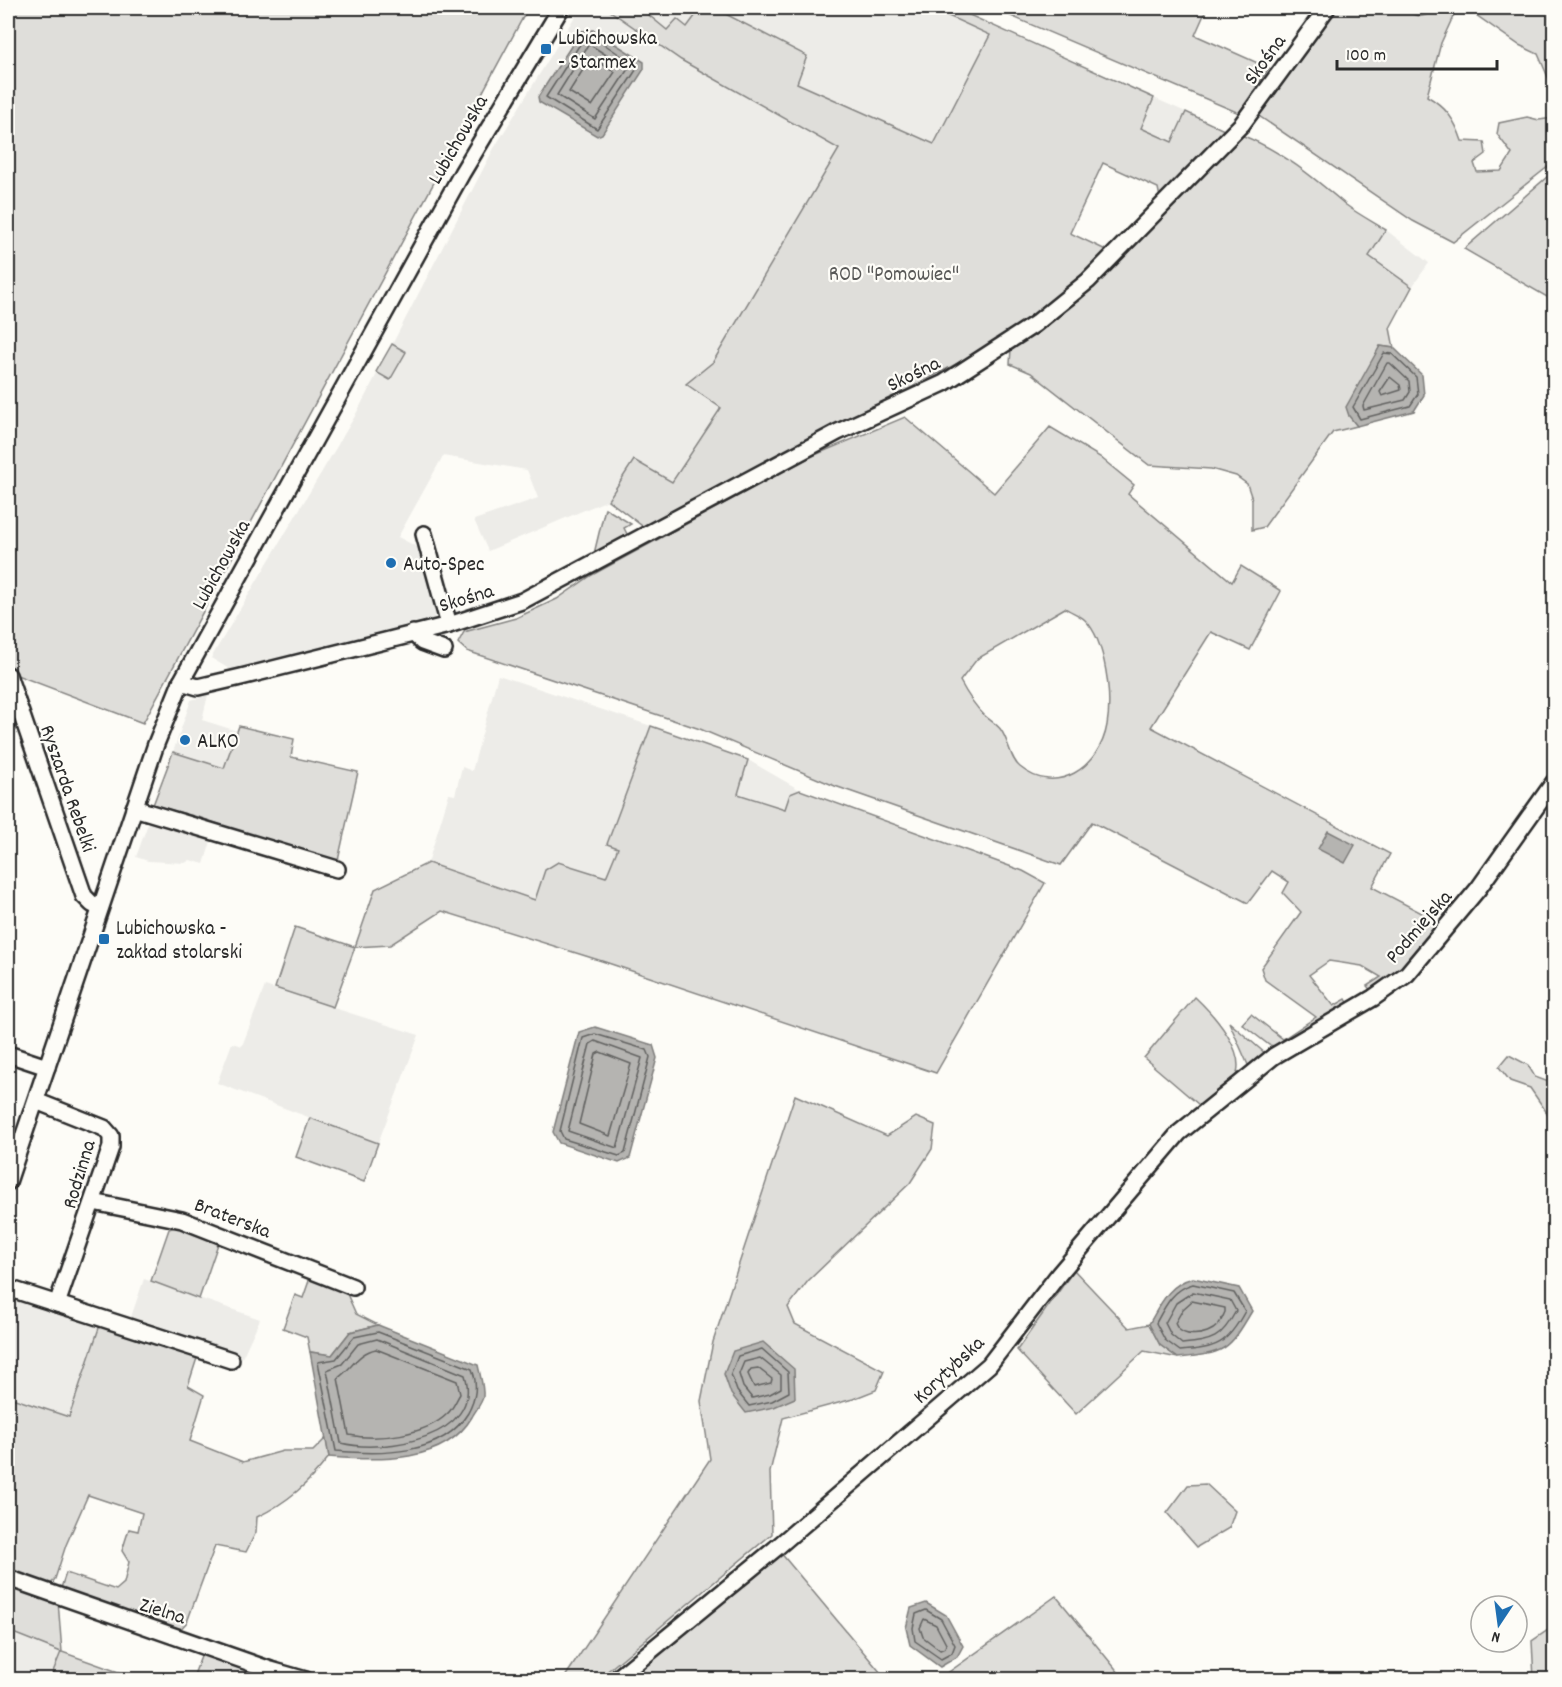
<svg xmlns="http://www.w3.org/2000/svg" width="1562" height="1687" viewBox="0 0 1562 1687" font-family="Dekko,sans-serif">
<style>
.built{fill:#edece8}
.green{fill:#dfdeda;stroke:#858482;stroke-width:1.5;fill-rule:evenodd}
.water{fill:#b5b4b1;stroke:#7e7d7b;stroke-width:1.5}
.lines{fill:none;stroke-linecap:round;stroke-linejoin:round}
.shore{stroke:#626261;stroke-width:1.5}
.minor-casing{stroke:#2b2b2b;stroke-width:20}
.minor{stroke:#fdfcf7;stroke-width:15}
.poi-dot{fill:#1f6fb2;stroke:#fdfcf7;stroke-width:2}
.labels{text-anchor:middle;stroke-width:4.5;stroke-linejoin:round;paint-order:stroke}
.poi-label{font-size:21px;fill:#2b2b2b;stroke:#fdfcf7;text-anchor:start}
.street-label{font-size:21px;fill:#2b2b2b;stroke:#fdfcf7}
.park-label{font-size:21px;fill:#585857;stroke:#fdfcf7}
</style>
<rect width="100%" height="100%" fill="#fdfcf7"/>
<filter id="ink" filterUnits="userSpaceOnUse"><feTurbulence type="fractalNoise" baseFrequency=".0167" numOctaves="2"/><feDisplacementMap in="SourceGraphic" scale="12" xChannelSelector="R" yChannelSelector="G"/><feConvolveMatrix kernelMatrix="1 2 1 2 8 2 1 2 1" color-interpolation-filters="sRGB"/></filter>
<g filter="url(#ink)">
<g class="built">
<path d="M580 8H954L1014 35 949 178 784 120 839 149 713 362 686 384 721 408 671 482 634 460 608 500 488 551 474 520 538 498 527 470 443 456 398 537 421 549 438 609 434 618 231 670 211 658 355 416 493 150Z"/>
<path d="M1154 98 1186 112 1172 142 1141 128Z"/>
<path d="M1386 230 1429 263 1412 287 1368 256Z"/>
<path d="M498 675 651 726 607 844 618 848 606 877 545 870 536 900 428 863 449 794 455 795 462 767 472 771Z"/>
<path d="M208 695 202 720 237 731 224 768 173 752 191 700Z"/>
<path d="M748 760 800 790 790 794 785 809 738 793Z"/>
<path d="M150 818 212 838 204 864 190 860 185 863 148 861 136 857Z"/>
<path d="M265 986 419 1035 378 1143 217 1083 232 1043 242 1046Z"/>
<path d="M144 1279 260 1319 242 1358 129 1323Z"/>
<path d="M8 1293 101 1322 69 1417 9 1397 15 1381 8 1378Z"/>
<path d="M8 1631 62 1652 50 1679H8Z"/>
</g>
<g class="green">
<path d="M8 8H528L143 723 14 674 8 660Z"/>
<path d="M606 8H640L667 30 677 19 687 27 701 8H714L807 56 797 83 934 144 990 35 931 8H954L1154 98 1141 128 1172 142 1186 112 1224 130 1160 198 1158 188 1103 163 1070 233 1110 252 1051 302 994 344 645 528 608 500 634 460 672 482 721 408 686 384 713 362 839 149 681 60Z"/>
<path d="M992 8H1207L1195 35 1269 68 1239 113Z"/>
<path d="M1334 8H1457L1441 43 1427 96C1446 107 1455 120 1462 141L1484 142 1486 154 1474 163 1477 172 1501 171 1512 154 1497 134 1499 123 1527 117 1539 120 1553 118 1554 99V162L1453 242 1413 221 1256 114Z"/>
<path d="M1466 8H1554V91L1538 54 1519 45Z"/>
<path d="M1241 135C1281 150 1314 178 1346 205 1358 214 1373 222 1386 230L1369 256 1412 287 1390 328 1394 348 1380 346 1349 416 1357 426 1333 432 1264 527 1252 530V499L1247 484 1236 476 1211 469 1149 465 1031 373 1010 364 1011 349 1081 299Z"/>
<path d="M1554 171V301L1464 249Z"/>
<path d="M392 344 406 352 390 380 376 372Z"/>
<path d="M905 417 994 493 1050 427 1100 457 1134 485 1128 494 1232 582 1241 566 1281 591 1250 650 1211 632 1151 727 1390 854 1372 887 1439 922 1419 955 1374 994 1367 986 1381 977 1362 966 1329 961 1309 975 1334 1006 1346 999 1351 1008 1280 1047 1269 1045 1242 1024 1251 1014 1283 1039 1316 1017 1265 980 1261 968 1301 912 1283 893 1289 882 1272 871 1248 903 1092 822 1061 865 835 786 700 729 467 651 458 643 464 632 516 618 557 599 592 575 810 457ZM1065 608C1071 612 1080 615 1085 620 1106 641 1112 697 1107 725 1100 767 1056 797 1020 767 1010 759 1009 741 1001 730 997 724 989 720 984 715 974 705 967 694 960 681L977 659Z"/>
<path d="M605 508 631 524 624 528 628 536 593 558Z"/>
<path d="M239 726 294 739 291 757 358 772 337 865 201 818 153 805 173 752 224 768Z"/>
<path d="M651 726 748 760 738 794 785 809 790 794 800 790 1023 871 1045 883 936 1073 605 962 442 911 390 945 355 947 333 1007 275 988 295 927 355 947 375 889 428 863 535 900 545 870 558 862 606 877 618 848 607 844Z"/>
<path d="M1195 997C1213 1014 1250 1054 1234 1080 1228 1091 1214 1101 1205 1110L1144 1058Z"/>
<path d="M1229 1022 1266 1054 1253 1067 1248 1065Z"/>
<path d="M1509 1055 1528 1065 1535 1077 1554 1084V1123L1530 1088 1510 1081 1499 1067Z"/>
<path d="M795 1095 887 1136 916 1117 935 1125 932 1149 910 1183 808 1281 788 1307 795 1324 884 1371 876 1390 853 1399 783 1418 770 1472 772 1534 598 1679 563 1680 710 1459 701 1401 713 1342Z"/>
<path d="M310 1118 378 1143 364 1182 296 1157Z"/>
<path d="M178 1226 219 1241 199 1299 151 1281 169 1229Z"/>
<path d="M1074 1270 1129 1328 1149 1324 1160 1345 1178 1358 1144 1351 1076 1414 1017 1350Z"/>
<path d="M311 1275 347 1294 356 1314 378 1325 350 1332 332 1355 310 1352 307 1337 283 1328 295 1295 303 1298Z"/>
<path d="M101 1322 198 1355 188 1386 204 1395 190 1441 243 1462 283 1451H313L326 1438 329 1457C308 1484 288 1502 257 1517L256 1532 246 1552 215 1546 187 1622 176 1634 65 1595 61 1588 66 1573 116 1590 124 1583 129 1562 122 1551 129 1529 138 1531 142 1513 88 1495 66 1545 55 1579 48 1588 8 1573 9 1397 69 1417Z"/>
<path d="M1206 1484 1235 1511 1229 1528 1197 1547 1167 1513 1188 1485Z"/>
<path d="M775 1546 886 1679 621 1680Z"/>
<path d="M8 1582 58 1601 62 1652 138 1679H50L61 1652 8 1631Z"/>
<path d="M1056 1596 1124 1679H939Z"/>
<path d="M1554 1626V1679H1534L1532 1641Z"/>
<path d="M202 1654 273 1679 192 1680Z"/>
</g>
<g class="water">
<path d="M1402 8H1437C1424 20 1416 17 1402 8Z"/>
<path d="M593 30 644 62V69L602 134 597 136 539 102 538 97 581 31Z"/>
<path d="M1380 346 1394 348 1422 375 1424 395 1414 411 1357 426 1349 416 1346 407Z"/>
<path d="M1328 831 1355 845 1345 863 1318 849Z"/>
<path d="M595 1027 653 1045 657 1058 630 1158 619 1163 559 1143 553 1132 579 1032Z"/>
<path d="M1193 1278 1239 1288 1252 1311C1228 1352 1225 1353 1178 1358L1160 1345 1149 1324C1161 1303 1169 1284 1193 1278Z"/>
<path d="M378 1325 478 1365C480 1375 484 1387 483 1397 482 1403 475 1411 472 1417 444 1465 377 1460 329 1457L310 1352 332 1355 350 1332Z"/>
<path d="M763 1342 794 1369 795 1398 774 1407 746 1413 731 1394 724 1374 733 1351Z"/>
<path d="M926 1603 946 1615 963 1646 957 1657 940 1667 910 1645 906 1628 911 1608Z"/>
</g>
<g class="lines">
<g class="shore">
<path d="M592 36 638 67 597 129 546 97 584 38Z"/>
<path d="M589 44 628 69 595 119 557 95Z"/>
<path d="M591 57 615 72 592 106 569 92Z"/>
<path d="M1384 353 1392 354 1416 377 1418 394 1410 406 1360 419 1353 407Z"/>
<path d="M1387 363H1390L1409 381 1410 392 1405 400 1364 410 1363 406Z"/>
<path d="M1390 377 1400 385 1401 390 1382 396 1380 392Z"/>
<path d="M595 1034 647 1050 650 1057 625 1153 619 1156 564 1139 560 1131 583 1038Z"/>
<path d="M595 1041 642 1058 617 1148 568 1131 590 1044Z"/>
<path d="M600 1052 631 1064 610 1136 579 1124 596 1054Z"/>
<path d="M1193 1284 1234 1293 1245 1311C1227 1345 1217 1348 1180 1351L1165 1340 1156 1323C1165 1306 1173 1289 1193 1284Z"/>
<path d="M1193 1292 1230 1300 1236 1311C1221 1339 1213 1341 1182 1344L1171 1335 1165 1323 1176 1303Z"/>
<path d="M1192 1301 1225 1308V1312C1223 1316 1221 1322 1218 1325 1207 1337 1180 1339 1175 1323L1183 1309Z"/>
<path d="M378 1332 472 1369C478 1385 476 1398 468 1413 442 1456 381 1455 336 1451L318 1362 336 1359 354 1337Z"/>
<path d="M377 1339 465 1375C484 1437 384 1454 341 1443L327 1370 342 1364 358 1344Z"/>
<path d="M376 1349 457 1381 460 1394C456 1400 453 1409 447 1414 426 1435 377 1441 349 1435L338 1378C352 1368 359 1352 376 1349Z"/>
<path d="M762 1349 788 1372 789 1392 772 1401 749 1406 737 1391 731 1374 738 1356Z"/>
<path d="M760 1358 781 1375V1388L770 1394 752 1398 743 1387 739 1374 744 1362Z"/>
<path d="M758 1368 772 1379 771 1383 754 1387 748 1374 751 1369Z"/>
<path d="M926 1610 941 1619 955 1645 952 1653 941 1659 915 1641 913 1628 916 1614Z"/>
<path d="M924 1619 936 1625 946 1644 945 1648 940 1650 923 1637 920 1628Z"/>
</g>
<g class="minor-casing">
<g id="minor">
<path d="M424 534 449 625"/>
<path d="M413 633 422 642 444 650"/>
<path d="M8 675 84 896 92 904 100 908"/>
<path d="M181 682 198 687 241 677 449 625 522 601 838 432 944 383 1035 324 1088 281 1242 124 1327 8"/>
<path d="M134 808 337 869"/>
<path d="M8 1054 47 1067"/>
<path d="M36 1101 104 1128 111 1136V1147L57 1304"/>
<path d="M8 1182 156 744 181 682 462 173 561 8"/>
<path d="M93 1202 182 1220 353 1287"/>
<path d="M8 1288 231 1360"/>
<path d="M8 1578 271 1670 306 1680"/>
<path d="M615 1680 775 1549 989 1365 1059 1274 1179 1133 1274 1056 1373 998 1407 974 1478 889 1554 782"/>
</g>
</g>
<use href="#minor" class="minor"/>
</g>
</g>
<g class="poi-dot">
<rect x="540" y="43" width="12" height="12" rx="3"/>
<circle cx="391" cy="563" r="6"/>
<circle cx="185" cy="740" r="6"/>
<rect x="98" y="933" width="12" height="12" rx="3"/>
</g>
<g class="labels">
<g class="poi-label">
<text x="558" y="44">Lubichowska<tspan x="558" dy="24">- Starmex</tspan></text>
<text x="403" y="570">Auto-Spec</text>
<text x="197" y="747">ALKO</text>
<text x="116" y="934">Lubichowska -<tspan x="116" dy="24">zakład stolarski</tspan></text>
</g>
<g class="street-label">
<text transform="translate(1264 59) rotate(-54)" y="7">Skośna</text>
<text transform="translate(457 139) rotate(-60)" y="7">Lubichowska</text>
<text transform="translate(913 373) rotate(-26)" y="7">Skośna</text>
<text transform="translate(220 564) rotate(-61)" y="7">Lubichowska</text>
<text transform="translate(466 597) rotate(-17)" y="7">Skośna</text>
<text transform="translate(69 788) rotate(71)" y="7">Ryszarda Rebelki</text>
<text transform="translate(1418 926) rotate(-49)" y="7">Podmiejska</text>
<text transform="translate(78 1174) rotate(-73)" y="7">Rodzinna</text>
<text transform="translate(233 1217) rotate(21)" y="7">Braterska</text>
<text transform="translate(948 1369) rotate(-43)" y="7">Korytybska</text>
<text transform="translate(163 1610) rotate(18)" y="7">Zielna</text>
</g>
<g class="park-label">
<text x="894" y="280">ROD "Pomowiec"</text>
</g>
</g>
<rect width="1562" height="1687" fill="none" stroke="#fdfcf7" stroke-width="30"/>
<rect x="15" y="15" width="1532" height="1657" fill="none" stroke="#2b2b2b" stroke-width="2" filter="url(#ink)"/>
<g transform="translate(1499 1624) rotate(193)"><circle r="28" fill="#fdfcf7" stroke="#a9a8a5" stroke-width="1.5"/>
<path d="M0-4.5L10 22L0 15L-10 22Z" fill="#1f6fb2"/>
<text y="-9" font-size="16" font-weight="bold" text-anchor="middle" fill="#2b2b2b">N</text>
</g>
<path d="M1337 60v9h160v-9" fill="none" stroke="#2b2b2b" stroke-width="3"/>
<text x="1346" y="60" font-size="18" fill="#2b2b2b" stroke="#fdfcf7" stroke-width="4.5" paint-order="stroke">100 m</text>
</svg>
